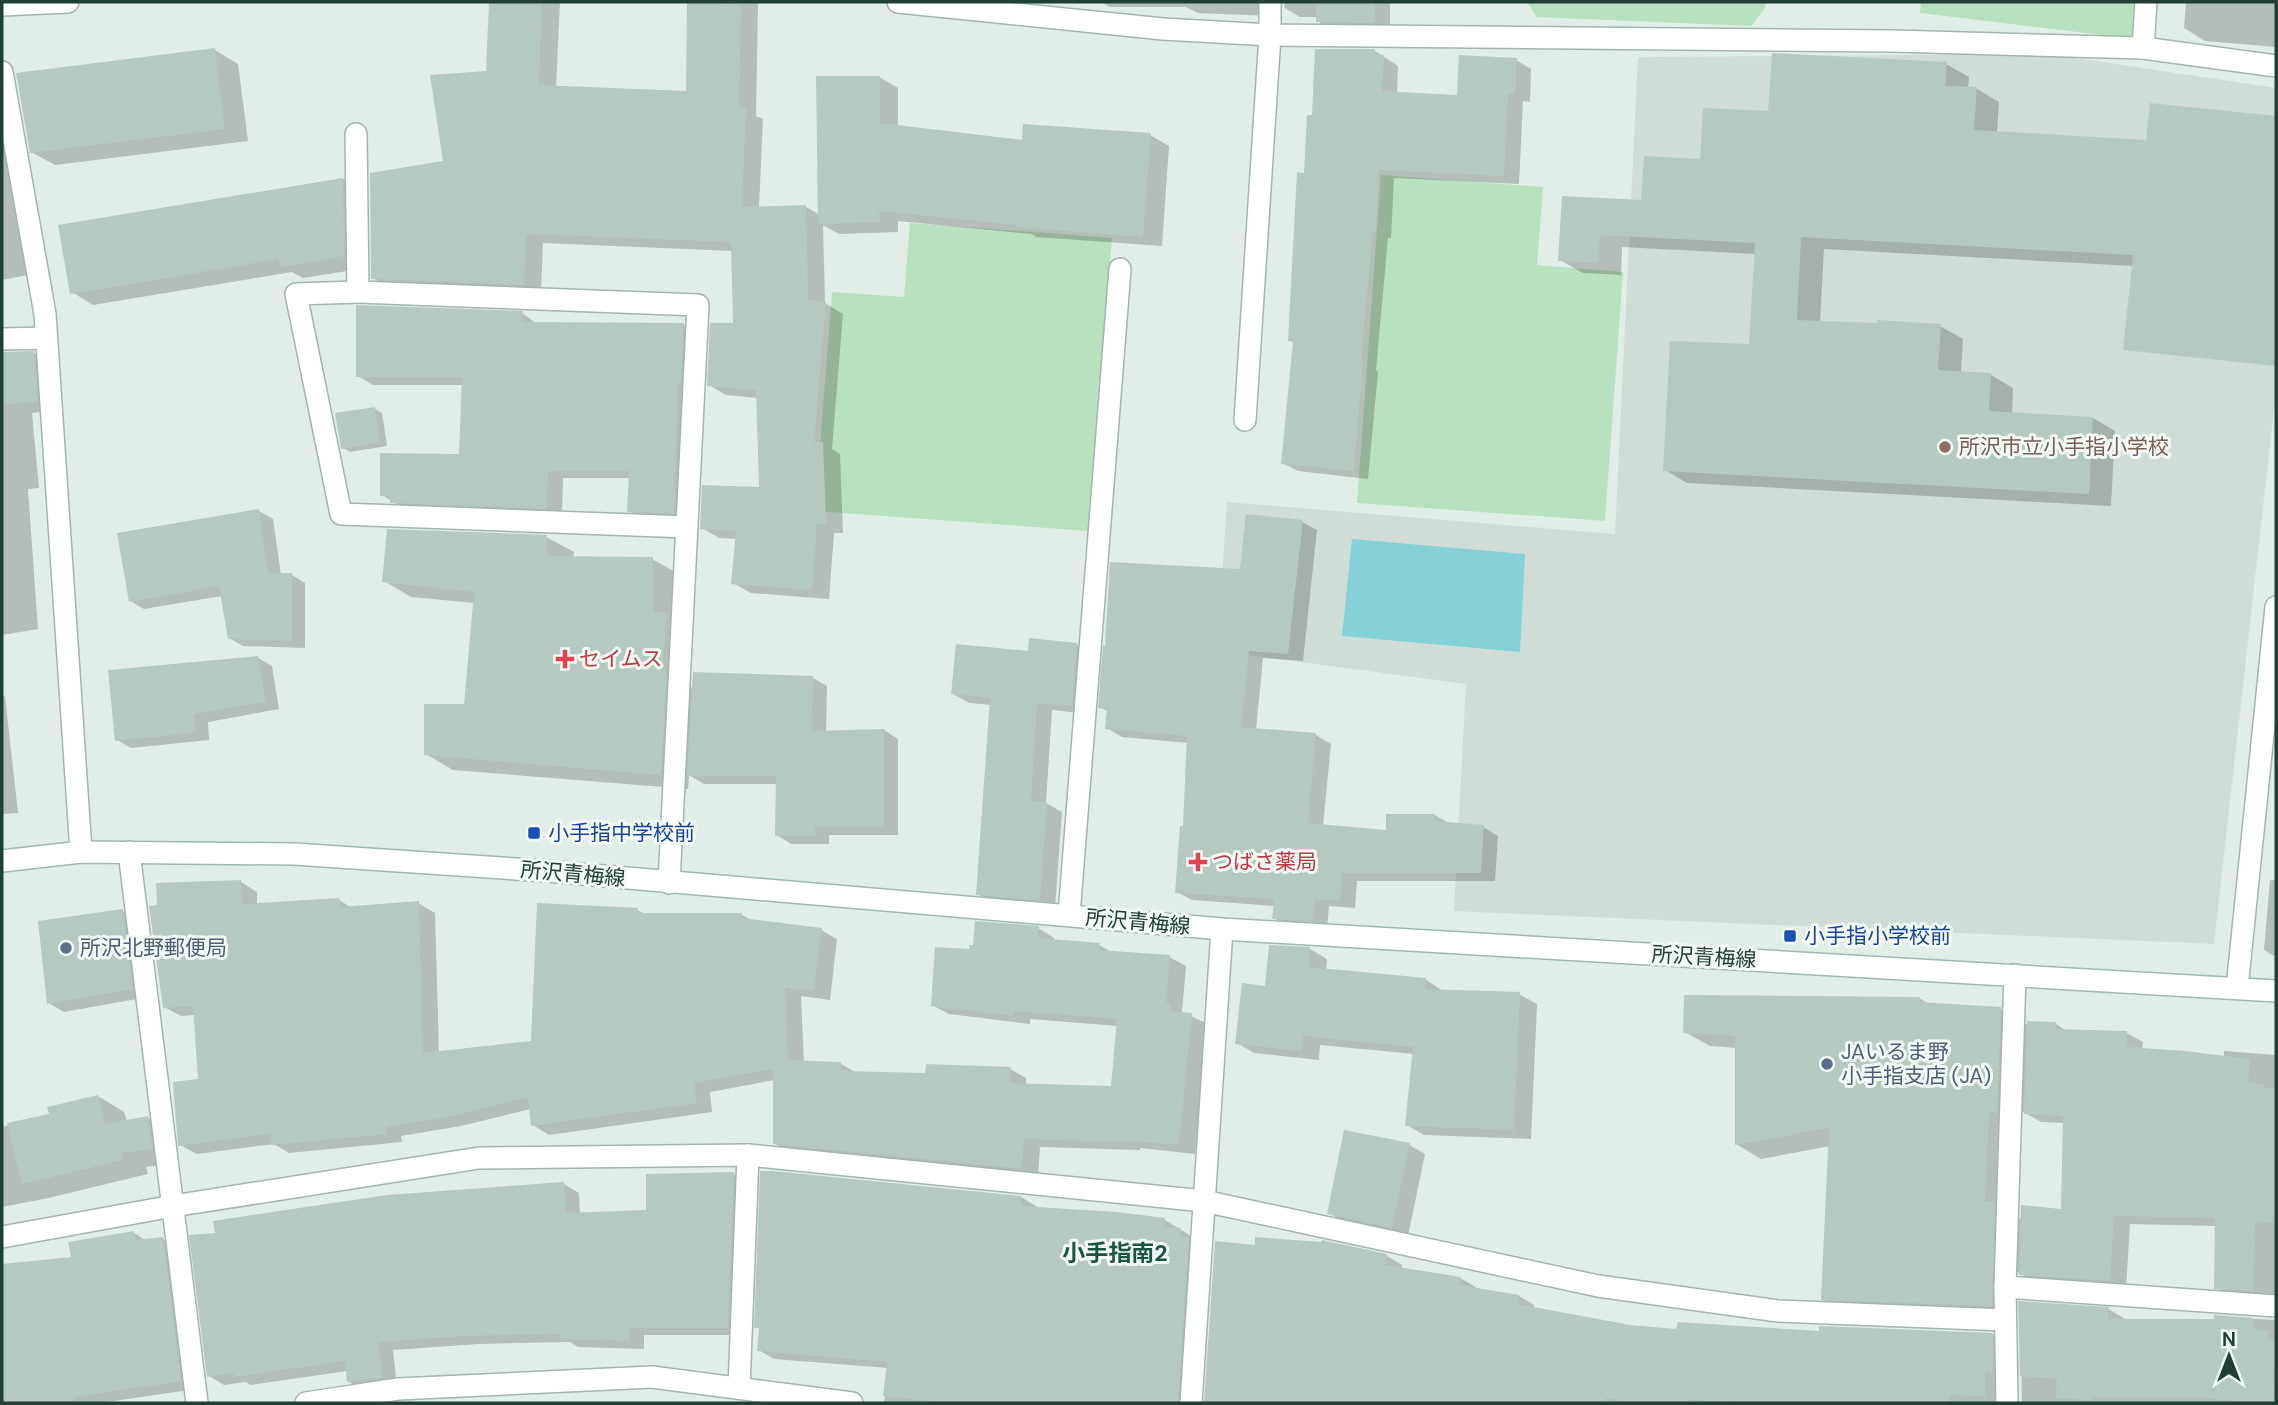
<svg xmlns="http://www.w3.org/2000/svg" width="2278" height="1405" viewBox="0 0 2278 1405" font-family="'DM Sans','Noto Sans JP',sans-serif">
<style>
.built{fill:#cfddd6}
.green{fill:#b8e1c0}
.water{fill:#84d2d8}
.shadow{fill:#0003;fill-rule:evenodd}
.building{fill:#b6c9c0}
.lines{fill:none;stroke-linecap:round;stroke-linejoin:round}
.minor-casing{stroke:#a3b6ae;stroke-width:24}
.secondary-casing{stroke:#9ebaae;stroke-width:24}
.minor{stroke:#fff;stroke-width:21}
.secondary{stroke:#fff;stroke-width:21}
.education-dot{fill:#8d6e63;stroke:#f2f9f5;stroke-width:2.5}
.health-dot{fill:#e0444e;stroke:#f2f9f5;stroke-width:2.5}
.transit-dot{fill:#1a4fb4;stroke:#f2f9f5;stroke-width:2.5}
.service-dot{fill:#5c6f8a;stroke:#f2f9f5;stroke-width:2.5}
.labels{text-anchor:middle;stroke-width:6;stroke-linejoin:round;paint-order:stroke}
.education-label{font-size:21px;fill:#785e54;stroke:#f2f9f5;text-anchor:start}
.health-label{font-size:21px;fill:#be3a42;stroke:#f2f9f5;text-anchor:start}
.transit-label{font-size:21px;fill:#164399;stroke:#f2f9f5;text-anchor:start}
.street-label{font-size:21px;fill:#204035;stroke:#f2f9f5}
.service-label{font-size:21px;fill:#4e5e75;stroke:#f2f9f5;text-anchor:start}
.neighbourhood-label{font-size:23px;font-weight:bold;fill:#195541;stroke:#f2f9f5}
</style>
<rect width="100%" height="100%" fill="#e1ede7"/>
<path class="built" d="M2049 54 2276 88V391L2214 944 1454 911 1466 684 1217 651 1227 502 1615 534 1638 57Z"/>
<g class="green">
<path d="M1527 2H1765V8L1751 26 1537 17Z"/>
<path d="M1921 2H2139L2137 30 2127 38 1920 13Z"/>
<path d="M1381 175 1543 187 1537 265 1623 272 1605 521 1357 503Z"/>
<path d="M910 223 1112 238 1089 531 815 511 832 292 904 297Z"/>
</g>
<path class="water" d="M1352 539 1525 554 1520 652 1342 636Z"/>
<g class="shadow">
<path d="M490 2H560L556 88 687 93 689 2H758L756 116 763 119 759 208 806 207 820 215 879 77 898 88V127L1024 142 1150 135 1169 146 1162 246 1036 237 1032 234 898 221V232L839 234 823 225 825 303 843 314 832 449 840 454 843 533H834L829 599 751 593 733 583 737 539 719 538 702 528 761 489 758 398 726 395 709 385 735 325 733 251 543 243 541 294 390 288 373 278 445 163 488 73Z"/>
<path d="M1101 2H1276L1271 16 1198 13 1186 7H1110Z"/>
<path d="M1284 2H1390V30H1332L1317 21 1318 17H1300L1285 8Z"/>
<path d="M2186 2H2276V47L2205 41 2184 28Z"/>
<path d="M215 50 238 64 248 141 55 165 31 152Z"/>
<path d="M1375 51 1398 66 1397 94 1459 97 1516 60 1531 69 1530 102 1523 101 1519 184 1394 178 1391 238H1388L1376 370 1378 372 1368 479 1298 471 1283 463 1295 344 1290 340 1305 174 1314 117Z"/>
<path d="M1946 64 1969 77 1968 88 1977 89 1999 102 1997 133 2148 142 2152 105 2276 118V346L2150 336 2134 266 1824 249 1820 322 1940 326 1963 339 1961 373 1991 375 2013 388 2012 414 2093 418 2115 431 2111 506 1687 483 1665 470 1751 346 1756 254 1622 247 1621 275 1583 273 1560 260 1770 112Z"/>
<path d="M2 86 28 275 2 280Z"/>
<path d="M343 179 365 192 366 268 303 278 292 272 93 305 72 292 60 226Z"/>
<path d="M522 313 537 324H683L698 333 689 521 644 519 629 511 630 478H563L562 516 406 510 382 495 461 456 463 385H373L358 376Z"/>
<path d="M34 353 51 363 54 410 32 413 39 488 28 489 38 629 2 635V354Z"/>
<path d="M375 409 382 413 387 446 350 452 343 448Z"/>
<path d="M259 511 273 519 281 575H292L305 583V648L243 646 229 638 222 596 144 609 130 601Z"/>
<path d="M1302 522 1317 530 1303 661 1263 658 1256 730 1316 735 1331 744 1323 826 1387 832 1435 815 1450 824 1483 827 1498 836 1495 881H1357L1355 908 1329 906 1327 929 1289 926 1274 918 1276 906 1192 900 1177 892 1184 828 1189 743 1122 737 1107 728 1109 712 1100 707 1242 570Z"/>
<path d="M546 537 574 552 573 558 652 559 679 574V622L693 631 689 686 694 689V674L813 678 827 686 826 732 884 730 898 739V835H829V844H791L777 835 778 784H704L689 775 688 789 453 770 426 754 466 706 475 603 411 597 384 581Z"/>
<path d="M1077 645 1092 654 1088 714 1052 710 1046 803 1062 812 1055 908 994 903 978 894 992 705 969 703 953 694Z"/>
<path d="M258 658 272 666 279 709 208 722 209 740 131 748 117 740Z"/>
<path d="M2 695 5 697 18 813 2 814Z"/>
<path d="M2270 880H2276V957L2264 950Z"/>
<path d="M241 882 257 892V905L339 900 352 908 418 903 435 913 439 1053 533 1042 637 910 647 915H742L753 921 821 930 837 939 830 1000 801 996 804 1063 841 1064 857 1073 927 1075 1010 1069 1026 1078V1085L1112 1088 1118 1026 1030 1019V1024L949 1014 932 1005 971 951 1038 928 1054 938V942L1099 945 1112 952 1169 957 1186 966 1182 1012 1208 1024 1195 1154 1140 1148V1150L1040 1147 1038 1178 791 1153 774 1143V1080L710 1092 712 1112 549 1135 533 1125 531 1109 461 1126 401 1136 402 1142 289 1153 274 1144 197 1154 180 1145 200 1080 195 1015 181 1016 164 1007Z"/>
<path d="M122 911 138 920 148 997 64 1012 49 1003Z"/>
<path d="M1271 947 1310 949 1327 959 1326 971 1425 979 1443 991 1519 994 1537 1004 1531 1139 1424 1135 1407 1125 1414 1054 1320 1045 1319 1060 1254 1053 1237 1043 1266 988Z"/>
<path d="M1919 998 1929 1004 2000 1009 2028 1025 2056 1024 2067 1031 2127 1033 2143 1042 2142 1050 2224 1057V1051L2276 1055V1301L2232 1297 2216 1288 2217 1226 2130 1224 2126 1289 2036 1283 2017 1272 2016 1319 1847 1313 1822 1299 1830 1146 1761 1159 1736 1144V1048L1710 1046 1685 1032ZM2022 1111 2041 1122 2064 1123 2063 1211 2022 1220 2010 1213 2013 1126H2022Z"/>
<path d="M98 1096 124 1112 127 1122 148 1118 174 1133 178 1163 146 1167 148 1174 44 1199 2 1207V1127L51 1115Z"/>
<path d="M1409 1145 1425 1154 1408 1236 1344 1222 1329 1213Z"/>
<path d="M734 1174 749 1182 743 1335H644V1349L578 1347 570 1342 479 1344 393 1350 397 1386 364 1391 349 1382 347 1371 251 1385 246 1382 224 1385 209 1376 564 1184 579 1193 580 1215 648 1212Z"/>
<path d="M1021 1197 1036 1206V1209L1117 1214 1165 1220 1196 1239 1194 1403H884L888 1368 774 1359 759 1350 761 1329 756 1327Z"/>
<path d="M134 1233 147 1241 163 1239 178 1248 196 1389 100 1403H2V1266L73 1258Z"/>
<path d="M1216 1243 1387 1256 1402 1265 1401 1269 1460 1278 1476 1287 1475 1289 1519 1296 1534 1305V1309L1630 1327 1678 1331 1992 1334 2008 1343 2009 1403H1205Z"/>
<path d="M2020 1303 2108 1309 2124 1318V1320H2215V1317L2276 1320V1403H2022Z"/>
</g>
<g class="building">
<path d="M489 2H542L539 85 686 91 687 2 741 4 739 107 746 108 742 207 806 205 808 300 826 302 814 442H823L826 524H817L812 590 731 584 736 531 700 529 702 485 759 487 756 390 707 386 710 323H733L731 242 526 234 524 285 371 279 370 173 443 161 430 75 486 71Z"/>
<path d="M1316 2H1375V23L1316 22Z"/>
<path d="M215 48 225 129 30 153 16 73Z"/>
<path d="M1315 49H1375V55H1384L1382 91 1457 95 1459 55 1517 58 1515 94H1508L1504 176 1379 170 1376 231 1373 230 1361 361H1363L1354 471 1281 464 1293 342 1288 341 1297 172 1304 173 1307 115H1312Z"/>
<path d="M1772 53 1947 62 1945 86 1977 87 1974 130 2146 140 2150 103 2276 116V366L2123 350 2133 255 1801 237 1797 320 1877 323V320L1941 324 1938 370 1991 373 1989 411 2093 417 2089 494 1663 471 1670 341 1749 344 1755 243 1600 235 1598 263 1558 261 1562 196 1641 200 1644 156 1700 159 1703 108 1768 111Z"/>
<path d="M816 76H880V123L1022 140 1023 124 1151 133 1143 237 1016 227V225L879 211 880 222 818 224Z"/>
<path d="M343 178 344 256 280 267 278 259 70 294 58 225Z"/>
<path d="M356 305 523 311 522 322 684 323 681 383H678L674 513 627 512 629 471H548L547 509 390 503V496H380V453L459 454 462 377H356Z"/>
<path d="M34 351 38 401 2 405V352Z"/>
<path d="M375 407 380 442 341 449 335 413Z"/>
<path d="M259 509 268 573H292V641L228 639 219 586 129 602 117 533Z"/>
<path d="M1246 514 1303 520 1288 654 1249 651 1241 727 1316 733 1308 823 1386 830V814H1435V821L1484 825 1481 873H1342L1340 901 1315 899 1313 921 1272 919 1274 899 1175 893 1180 826H1183L1187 736 1105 729 1107 709 1098 708 1103 645 1105 646 1110 562 1240 569Z"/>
<path d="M387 529 547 535V556L653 557V612L667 613 662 671H667L661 775 424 755V704H464L474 592 382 582Z"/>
<path d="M1029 638 1077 643 1072 706 1037 703 1031 801 1047 802 1040 900 976 895 990 698 951 694 956 644 1028 651Z"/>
<path d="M258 656 266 702 194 714 196 733 115 741 108 670Z"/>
<path d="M693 672 813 676 812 731 884 729V827H815V836H775L776 776H687Z"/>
<path d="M241 880 242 904 339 898 340 907 419 901 423 1053 531 1041 537 903 638 908V913H742V918L822 928 814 991 785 988 788 1060 841 1062V1071L925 1073 926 1064 1011 1067 1010 1083 1111 1086 1117 1019 1014 1011V1016L931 1006 935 947 969 949V945H973L975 921 1039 926 1038 938 1100 943 1099 950 1170 955 1166 1003H1171L1170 1011 1192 1013 1179 1145 1124 1140V1142L1024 1139 1022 1169 773 1144V1069L694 1083 697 1103 531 1126 528 1097 444 1118 386 1127 387 1134 271 1145 270 1134 178 1146 173 1082 198 1079 193 1006 163 1008 149 906 157 905 156 883Z"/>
<path d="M123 909 133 989 47 1004 38 921Z"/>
<path d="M1269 945 1310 947 1309 967 1426 978 1425 989 1520 992 1514 1130 1405 1126 1413 1047 1303 1036 1302 1051 1235 1044 1242 983 1265 986Z"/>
<path d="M1684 995 1920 997 1919 1002 2001 1007 1997 1113 1989 1112 1985 1201 1995 1202 1992 1306 1821 1300 1829 1128 1735 1145V1036L1683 1033Z"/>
<path d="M2027 1021 2056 1022V1029L2127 1031V1047L2185 1051 2250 1059 2248 1083 2264 1084V1088H2276V1223L2255 1222 2254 1291 2214 1289 2215 1218 2114 1216 2110 1281 2019 1275 2021 1205 2061 1209 2063 1116 2024 1114Z"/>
<path d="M98 1095 105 1124 148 1116 152 1149 121 1153 123 1160 22 1184 7 1123 49 1114 47 1107Z"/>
<path d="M1344 1130 1410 1143 1392 1228 1327 1214Z"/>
<path d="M760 1171H773L1021 1196V1206L1117 1212 1165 1218 1164 1227 1181 1228 1180 1237 1189 1238 1178 1403H948L883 1396 887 1362 757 1351 759 1328H754Z"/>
<path d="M734 1172 728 1328H629V1341L560 1339 561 1334 463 1336 378 1342 383 1378 347 1382 345 1361 234 1377V1373L207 1377 189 1235 215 1233 213 1221 387 1195 564 1182 566 1213 646 1210V1174Z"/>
<path d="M134 1231 136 1240 163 1237 181 1381 74 1397 75 1403H5L2 1382V1264L71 1257 68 1242Z"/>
<path d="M1255 1237 1321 1242 1322 1240 1387 1254 1385 1265 1461 1277 1459 1285 1519 1295 1518 1304 1630 1325 1676 1329 1678 1322 1819 1331V1326L1993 1333V1373L1985 1372V1396L1949 1395V1403H1758L1689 1400V1403H1634L1606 1398 1605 1403H1204L1215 1241 1255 1245Z"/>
<path d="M2018 1301 2109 1307 2108 1319H2214V1315L2253 1318V1329L2269 1331 2268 1340 2276 1341 2274 1403H2251L2199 1397H2091V1400L2056 1398 2057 1379 2020 1376Z"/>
</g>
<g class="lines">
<g class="minor-casing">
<g id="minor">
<path d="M898 2 1163 29 1270 35 1894 41 2143 48 2276 66"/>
<path d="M2 5 68 2"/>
<path d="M2143 48 2146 2"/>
<path d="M2 72 45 314 81 852"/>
<path d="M356 134 358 292 698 305 669 883"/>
<path d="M358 292 296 294 341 514 687 527"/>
<path d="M2 339 46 338"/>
<path d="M1245 420 1270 35V2"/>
<path d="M129 852 197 1403"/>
<path d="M1069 915 1120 269"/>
<path d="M2237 988 2276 607"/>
<path d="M2 1237 173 1206 479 1158 748 1155 1204 1201 1598 1286 1778 1311 2005 1320"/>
<path d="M2005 1287 2276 1306"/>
<path d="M739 1388 748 1155"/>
<path d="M306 1403 398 1389 652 1377 852 1403"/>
<path d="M1191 1403 1222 929"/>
<path d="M2007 1403 2005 1287 2015 975"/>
</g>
</g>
<g class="secondary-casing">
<path id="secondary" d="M2 861 81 852 294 854 546 871 1222 929 2276 991"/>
</g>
<use href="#minor" class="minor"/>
<use href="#secondary" class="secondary"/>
</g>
<circle class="education-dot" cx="1945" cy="447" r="7"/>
<g class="health-dot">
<path d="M561.5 648.5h7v7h7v7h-7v7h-7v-7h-7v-7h7z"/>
<path d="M1194.5 851.5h7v7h7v7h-7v7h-7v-7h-7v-7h7z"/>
</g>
<g class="transit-dot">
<rect x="527" y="826" width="14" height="14" rx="3.5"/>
<rect x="1783" y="929" width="14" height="14" rx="3.5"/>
</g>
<g class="service-dot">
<circle cx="66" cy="948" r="7"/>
<circle cx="1827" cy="1064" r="7"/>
</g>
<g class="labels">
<g class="education-label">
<text x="1959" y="454">所沢市立小手指小学校</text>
</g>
<g class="health-label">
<text x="579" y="666">セイムス</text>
<text x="1212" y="869">つばさ薬局</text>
</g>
<g class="transit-label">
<text x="548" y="840">小手指中学校前</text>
<text x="1804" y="943">小手指小学校前</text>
</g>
<g class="street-label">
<text transform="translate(573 874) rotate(5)" y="7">所沢青梅線</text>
<text transform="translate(1138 922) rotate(5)" y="7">所沢青梅線</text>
<text transform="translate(1704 957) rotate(3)" y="7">所沢青梅線</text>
</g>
<g class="service-label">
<text x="80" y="955">所沢北野郵便局</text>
<text x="1841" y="1059">JAいるま野<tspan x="1841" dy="24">小手指支店 (JA)</tspan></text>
</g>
<g class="neighbourhood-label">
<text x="1115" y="1261">小手指南2</text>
</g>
</g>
<rect width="2278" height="1405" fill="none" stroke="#204035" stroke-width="7"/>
<g transform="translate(2229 1356)" stroke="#f2f9f5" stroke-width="5" paint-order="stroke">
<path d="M0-5L12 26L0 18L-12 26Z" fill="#204035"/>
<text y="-10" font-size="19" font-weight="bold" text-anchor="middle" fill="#204035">N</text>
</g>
</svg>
